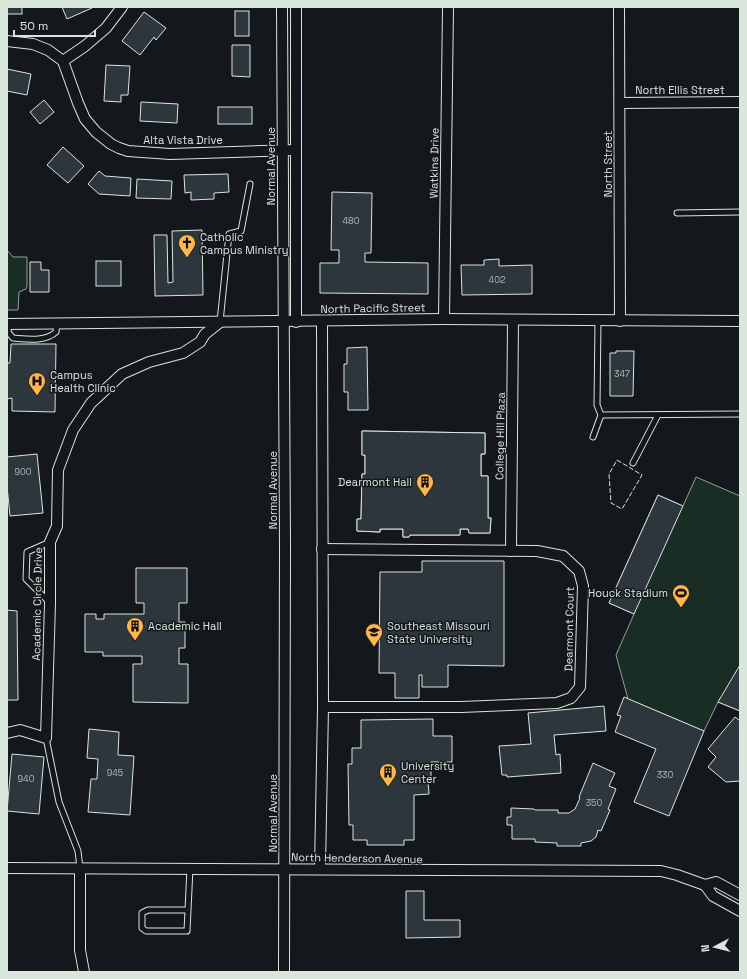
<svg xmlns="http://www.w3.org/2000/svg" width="747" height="979" viewBox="0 0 747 979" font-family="'Space Grotesk',sans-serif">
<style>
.green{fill:#1a2d24;stroke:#939e99}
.building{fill:#2c363c;stroke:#d8e6dc;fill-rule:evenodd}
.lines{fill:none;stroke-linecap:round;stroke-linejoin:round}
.lane-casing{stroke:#d8e6dc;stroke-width:7}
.street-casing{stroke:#d8e6dc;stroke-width:12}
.lane{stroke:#14181c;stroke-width:5}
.street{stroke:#14181c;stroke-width:10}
.fence{stroke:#d8e6dc;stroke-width:1;stroke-dasharray:5 2;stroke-linecap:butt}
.labels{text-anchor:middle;stroke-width:3;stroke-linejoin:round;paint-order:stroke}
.number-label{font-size:9px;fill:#adbab4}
.street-label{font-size:11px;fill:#d8e6dc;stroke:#14181c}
.poi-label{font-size:11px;fill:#d8e6dc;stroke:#14181c;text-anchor:start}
</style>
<rect width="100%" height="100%" fill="#14181c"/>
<g class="green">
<path d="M7 250 13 257H27V286L26 289 19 292 18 310H7Z"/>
<path d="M696 477 740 496V711L718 702 704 731 628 699 616 655 634 614 609 603 658 495 683 506Z"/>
</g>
<g class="building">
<rect x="7" y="7" width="15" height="7"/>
<path d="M62 7H92V8L67 19Z"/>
<rect x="235" y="11" width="14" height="25"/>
<path d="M144 12 166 28 156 40 154 37 140 55 122 41Z"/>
<path d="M232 45H250V77L232 76Z"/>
<path d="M106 65 130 66 128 95H121V102L104 101Z"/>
<path d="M7 69 31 74 27 95 7 91Z"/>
<path d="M44 100 54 112 40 124 30 112Z"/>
<path d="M141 102 178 104 177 123 140 121Z"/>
<rect x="218" y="107" width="34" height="17"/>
<path d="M63 147 84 166 68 183 47 165Z"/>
<path d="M99 171 105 176 131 178 130 196 99 194 88 184Z"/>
<path d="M228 174 229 192 214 193V199L191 200V192L185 193 184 175Z"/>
<path d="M137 179 172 181 171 199 136 198Z"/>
<path d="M332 192 372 193 371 253H365V262L428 263V294L320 293V263H339V250H331Z"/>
<path d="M202 230 203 295 155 296 154 235H167L168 283 173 282 172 231Z"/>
<path d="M499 259V266L532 265V294L462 295 461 265H484V260Z"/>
<rect x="96" y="261" width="25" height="25"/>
<path d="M30 262H41V270H49V292H30Z"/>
<path d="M11 344H56L55 412 12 411V398L7 399V363H10Z"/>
<path d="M367 347 368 410H348V392H344V364H347V348Z"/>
<path d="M616 351H634L633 396H610V353H616Z"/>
<path d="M362 431 485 433V454H481V476H488V518H491L490 533H469L468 529H460V535H410L409 537H403V529H380V532L357 531V519H361L362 474H365V455H362ZM429 454H477V476H468V523H445V516L442 515 441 484H429ZM372 455H424V485H409V521L380 522V473H372Z"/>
<path d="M362 431 485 433V454H481V476H488V518H491L490 533H469L468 529H460V535H410L409 537H403V529H380V532L357 531V519H361L362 474H365V455H362Z"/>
<path d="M37 454 43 513 10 516 7 486V457Z"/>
<path d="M658 495 683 506 634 614 609 603Z"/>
<path d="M422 561H504V666L448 665V687H422V675H419V698H395V673H379L380 572H422Z"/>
<path d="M136 568H187V603H179V622H185V648H179V664H188V703L133 702V664H142V656H103V652H85V614H96V619H104V614H144V603H136Z"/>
<path d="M7 610 17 611 18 700H7Z"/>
<path d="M740 665V711L718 702Z"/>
<path d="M624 697 704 731 669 816 634 802 656 749 615 732 621 716 617 715Z"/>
<path d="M604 706 606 731 554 735 556 755 560 754 561 773 507 777V775H502L499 746 531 744 528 713Z"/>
<path d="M735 717 739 720 740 719V781L726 782 708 767 716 757 708 749Z"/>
<path d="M433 719V736H452V762H431V780H428L429 794 414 795V840H404V845H367V840H353V825H349L348 764H352V748H361V720Z"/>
<path d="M89 729 119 732 118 755 134 756 130 815 88 812 91 779H97L98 759 87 758Z"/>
<path d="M12 754 44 757 39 814 7 811Z"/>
<path d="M593 763 615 773 609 786 616 789 608 809 610 810 601 831 598 830 596 837 591 841 581 843V846H557V843L535 842V839H512V825H507V817H511V808L534 809 535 810H558V813H569L575 809 580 798 579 797Z"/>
<path d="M406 891H424V920H460V937L406 938Z"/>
</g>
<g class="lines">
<g class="lane-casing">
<g id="lane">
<path d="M677 213 740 212"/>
<path d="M598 321 597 405 601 415 740 414"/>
<path d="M220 322 229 234 241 231 250 184"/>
<path d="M9 324 8 332 13 338C27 339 45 342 56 332L57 324"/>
<path d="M593 437 601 415"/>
<path d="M633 463 658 415"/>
<path d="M49 602 26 579 27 552 50 542"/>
<path d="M46 738 59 802 78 851 80 868"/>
<path d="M187 910H148L142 913V928L146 931H187L190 868"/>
</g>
</g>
<g class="street-casing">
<g id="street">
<path d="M282 7 285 548 284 972"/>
<path d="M619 7 620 321"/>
<path d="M7 41 33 44 48 50 63 61 78 103 85 119 96 132 111 144 119 148 128 151 170 154 296 150"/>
<path d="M63 61 85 46 106 28 122 7"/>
<path d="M620 103 740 102"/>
<path d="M444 319 448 7"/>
<path d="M296 322V7"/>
<path d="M7 324 444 319 740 321"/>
<path d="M322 549 537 551 563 556 579 571 583 586 580 687 571 698 557 703 461 707H323"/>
<path d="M511 551 513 320"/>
<path d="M7 733 20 730 46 738 50 603V542L57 526 58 470 73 430 91 403 122 374 149 362 183 353 200 342 205 334 220 322"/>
<path d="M7 868 661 871 677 875 705 885 716 882 740 895"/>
<path d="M80 868V950L84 972"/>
<path d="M320 869 323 707 322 321"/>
<path d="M705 885 713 896 740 911"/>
</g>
</g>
<use href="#lane" class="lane"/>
<use href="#street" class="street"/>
<path class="fence" d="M617 460 642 475 622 509 611 503 609 474Z"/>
</g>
<defs>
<g id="church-pin" transform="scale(0.9)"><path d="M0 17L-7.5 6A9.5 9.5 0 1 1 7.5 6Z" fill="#ffb74d" stroke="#14181c"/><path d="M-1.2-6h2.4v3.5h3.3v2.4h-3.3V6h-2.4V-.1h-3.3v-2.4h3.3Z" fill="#111"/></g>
<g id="hospital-pin" transform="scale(0.9)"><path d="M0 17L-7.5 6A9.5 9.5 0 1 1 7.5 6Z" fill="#ffb74d" stroke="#14181c"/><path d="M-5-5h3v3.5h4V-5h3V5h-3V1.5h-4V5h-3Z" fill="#111"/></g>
<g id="building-pin" transform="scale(0.9)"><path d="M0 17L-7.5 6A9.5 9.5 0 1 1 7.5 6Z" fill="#ffb74d" stroke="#14181c"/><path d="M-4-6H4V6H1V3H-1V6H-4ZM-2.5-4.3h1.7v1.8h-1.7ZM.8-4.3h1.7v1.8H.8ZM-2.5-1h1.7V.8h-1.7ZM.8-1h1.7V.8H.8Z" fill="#111"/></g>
<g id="stadium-pin" transform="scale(0.9)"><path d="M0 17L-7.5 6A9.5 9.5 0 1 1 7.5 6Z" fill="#ffb74d" stroke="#14181c"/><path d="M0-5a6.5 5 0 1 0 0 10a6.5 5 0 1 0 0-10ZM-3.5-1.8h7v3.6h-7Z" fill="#111"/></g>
<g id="university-pin" transform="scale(0.9)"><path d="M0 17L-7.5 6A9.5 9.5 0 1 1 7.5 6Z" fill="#ffb74d" stroke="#14181c"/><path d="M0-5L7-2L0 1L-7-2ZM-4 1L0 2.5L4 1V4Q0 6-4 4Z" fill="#111"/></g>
</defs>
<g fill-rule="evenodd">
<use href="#church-pin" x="187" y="243"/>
<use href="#hospital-pin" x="37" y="381"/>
<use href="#building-pin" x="425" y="482"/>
<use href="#stadium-pin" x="681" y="593"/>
<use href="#building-pin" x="135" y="626"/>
<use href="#university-pin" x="374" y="632"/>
<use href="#building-pin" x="388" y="772"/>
</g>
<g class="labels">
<g class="number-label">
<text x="351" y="224">480</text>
<text x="497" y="283">402</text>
<text x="622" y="377">347</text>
<text x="23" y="475">900</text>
<text x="115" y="776">945</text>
<text x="665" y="778">330</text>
<text x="26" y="782">940</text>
<text x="594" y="806">350</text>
</g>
<g class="street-label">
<text x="680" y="94">North Ellis Street</text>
<text x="183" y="144">Alta Vista Drive</text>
<text transform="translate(434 163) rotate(-89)" y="4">Watkins Drive</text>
<text transform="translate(608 164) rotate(-90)" y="4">North Street</text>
<text transform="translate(271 166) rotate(-90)" y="4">Normal Avenue</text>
<text transform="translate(373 308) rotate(-1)" y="4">North Pacific Street</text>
<text transform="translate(500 436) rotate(-89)" y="4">College Hill Plaza</text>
<text transform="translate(273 490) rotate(-90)" y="4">Normal Avenue</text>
<text transform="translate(37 604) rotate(-89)" y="4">Academic Circle Drive</text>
<text transform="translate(569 629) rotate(-89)" y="4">Dearmont Court</text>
<text transform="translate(273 813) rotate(-90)" y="4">Normal Avenue</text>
<text transform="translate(357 858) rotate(1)" y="4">North Henderson Avenue</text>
</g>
<g class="poi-label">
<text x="200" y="241">Catholic<tspan x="200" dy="13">Campus Ministry</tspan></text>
<text x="50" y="379">Campus<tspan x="50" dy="13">Health Clinic</tspan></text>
<text x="412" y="486" text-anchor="end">Dearmont Hall</text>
<text x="668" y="597" text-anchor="end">Houck Stadium</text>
<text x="148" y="630">Academic Hall</text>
<text x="387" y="630">Southeast Missouri<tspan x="387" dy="13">State University</tspan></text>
<text x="401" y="770">University<tspan x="401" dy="13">Center</tspan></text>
</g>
</g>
<rect width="747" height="979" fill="none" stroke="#d8e6dc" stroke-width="16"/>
<g transform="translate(715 947) rotate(263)" stroke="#14181c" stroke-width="3" paint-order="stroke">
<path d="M0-3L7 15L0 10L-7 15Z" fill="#d8e6dc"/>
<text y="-6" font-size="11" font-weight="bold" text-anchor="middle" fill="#d8e6dc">N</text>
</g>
<path d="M14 30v6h81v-6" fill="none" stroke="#d8e6dc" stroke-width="2"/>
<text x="20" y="30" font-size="12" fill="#d8e6dc" stroke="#14181c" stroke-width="3" paint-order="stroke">50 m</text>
</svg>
